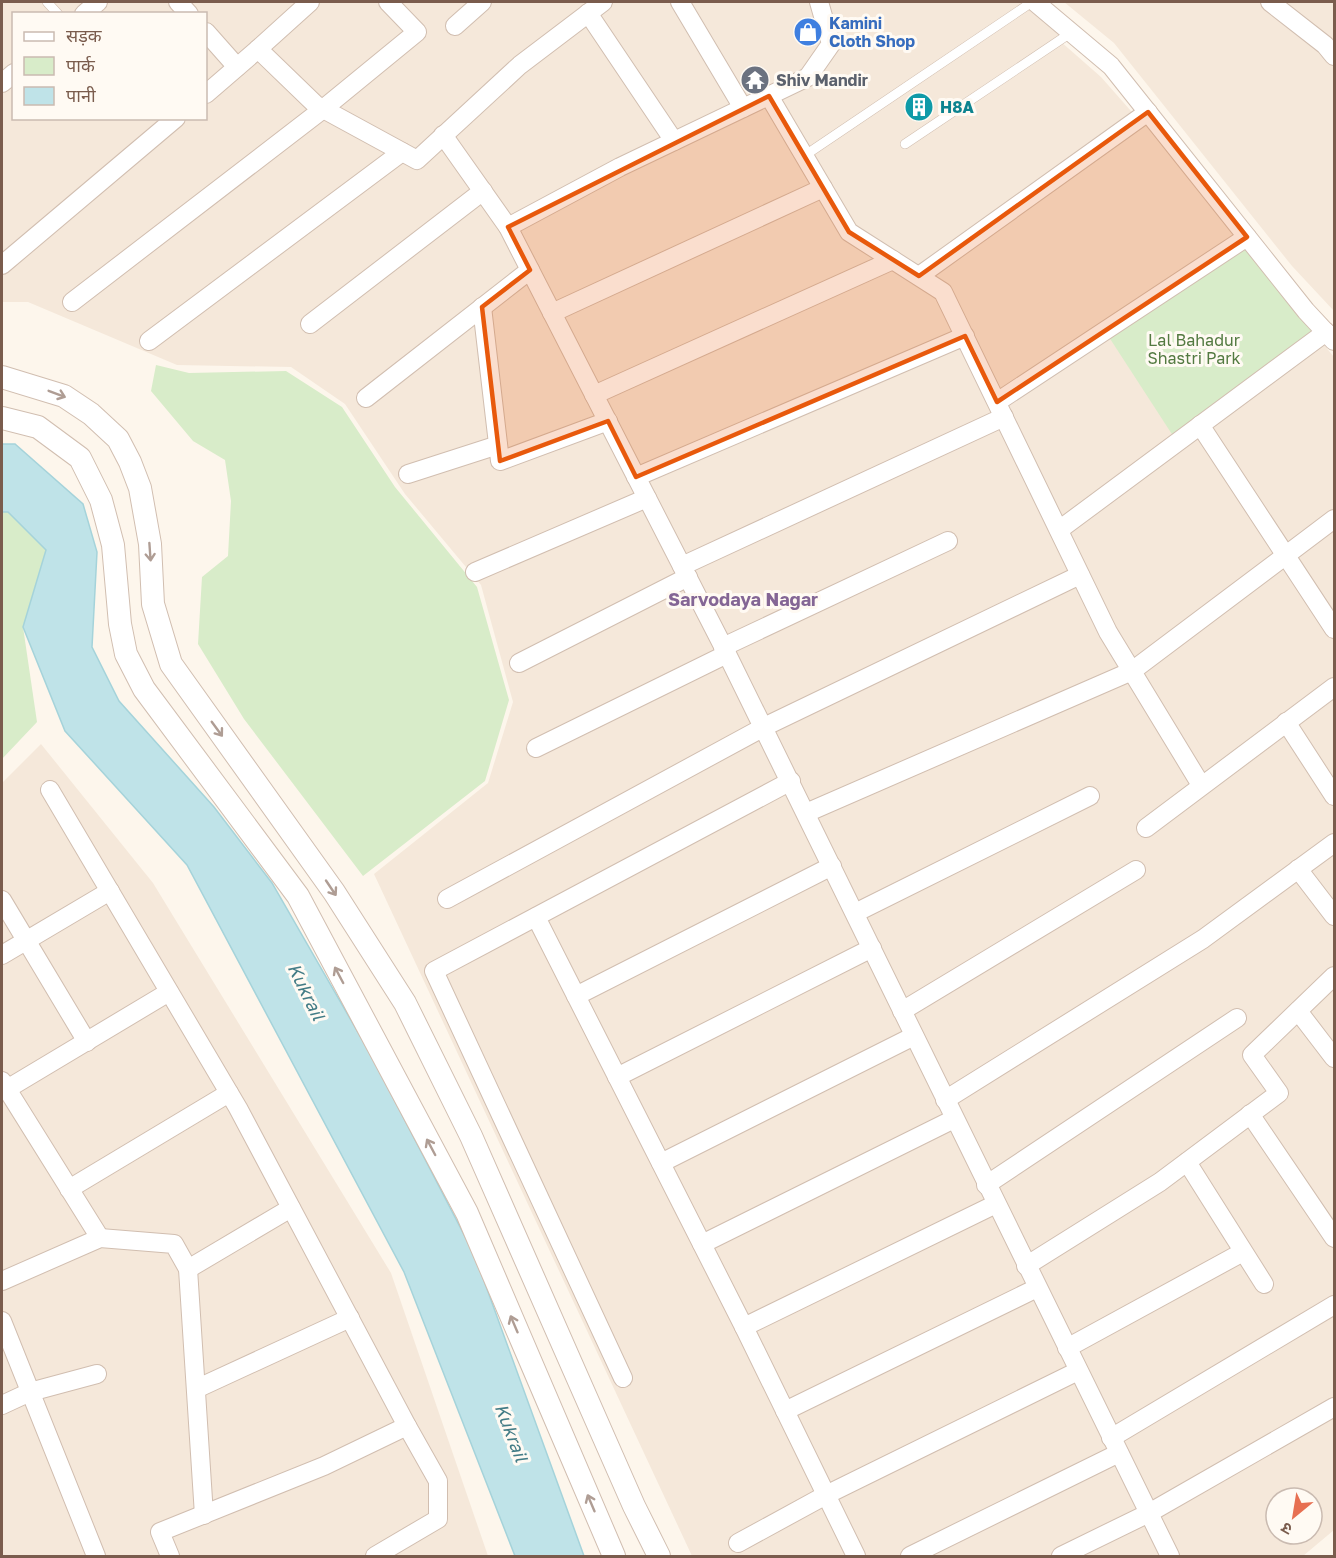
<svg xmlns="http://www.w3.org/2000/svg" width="1336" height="1558" viewBox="0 0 1336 1558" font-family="'Golos Text','Noto Sans Devanagari',sans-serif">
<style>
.residential{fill:#f5e8da;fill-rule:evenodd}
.green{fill:#d8ecc9}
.water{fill:#bfe3e8;stroke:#a5d3da;stroke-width:1.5}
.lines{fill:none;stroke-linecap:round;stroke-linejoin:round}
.service-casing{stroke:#d1beb0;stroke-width:10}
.minor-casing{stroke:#d1beb0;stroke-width:20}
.tertiary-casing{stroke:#d1beb0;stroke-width:24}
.service{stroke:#fff;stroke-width:9}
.minor{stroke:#fff;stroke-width:18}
.tertiary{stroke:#fff;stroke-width:22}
.oneway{stroke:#af9d94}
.marked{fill:#e8590c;fill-opacity:0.2;stroke:#e8590c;stroke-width:4.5;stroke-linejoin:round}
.labels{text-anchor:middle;stroke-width:6;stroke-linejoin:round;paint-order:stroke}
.shop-label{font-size:16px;font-weight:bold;fill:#366cbe;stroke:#fffaf3;text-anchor:start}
.worship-label{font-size:16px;font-weight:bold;fill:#5b616d;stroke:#fffaf3;text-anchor:start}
.culture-label{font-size:16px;font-weight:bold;fill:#0d838f;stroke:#fffaf3;text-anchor:start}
.park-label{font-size:16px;fill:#537a41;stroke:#fffaf3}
.neighbourhood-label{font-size:18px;font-weight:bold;fill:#846695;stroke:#fffaf3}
.water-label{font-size:18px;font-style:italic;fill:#437c86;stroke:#fffaf3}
</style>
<rect width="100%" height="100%" fill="#fdf6ec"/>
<g class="residential">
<path d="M2 2H1035L1072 32 1060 41 1101 77 1138 119 1148 112 1247 237 1239 243 1334 357V1530L1303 1556H692L374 874 488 783 513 702 481 585 405 494 345 404 291 367 177 365 28 302H2ZM14 14H206V118H14ZM1276 1498H1312V1534H1276Z"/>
<path d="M1064 2H1334V311L1292 266 1114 43Z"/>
<path d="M41 744 153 883 391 1273 488 1556H2V783Z"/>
</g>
<g class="green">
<path d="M1247 237 1326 332 1177 442 1105 331Z"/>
<path d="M156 365 189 373 286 371 342 407 395 487 477 587 509 700 485 781 363 876 244 719 198 644 202 577 228 556 231 501 225 460 193 441 151 391Z"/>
<path d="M8 511 46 550 23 627 37 722 2 759V512Z"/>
</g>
<path class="water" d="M2 444H15L83 504 97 552 92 647 119 701 214 807 272 883 371 1055 475 1256 584 1556H515L404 1272 187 865 65 731 23 627 46 550 8 512H2Z"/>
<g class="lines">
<g class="service-casing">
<g id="service">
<path d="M47 2 58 14"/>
<path d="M905 144 1072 32"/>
<path d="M804 156 1032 2"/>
</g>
</g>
<g class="minor-casing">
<g id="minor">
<path d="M178 2 189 14"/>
<path d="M680 2 743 108"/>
<path d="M1035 2 1111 66 1306 311 1334 341"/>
<path d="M1270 2 1325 45 1334 56"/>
<path d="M588 13 674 141"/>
<path d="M84 14 98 2"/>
<path d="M455 26 482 2"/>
<path d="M206 32 237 67"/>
<path d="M258 49 316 105 417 160 520 65 603 2"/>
<path d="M2 83 14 73"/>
<path d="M206 94 258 49 310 2"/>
<path d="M769 96 849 232 943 292 1108 632 1201 785"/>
<path d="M443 135 508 227 727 654 1170 1556"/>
<path d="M508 227 620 167 808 77 831 44 819 2"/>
<path d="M2 265 176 118"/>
<path d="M919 276 1148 112"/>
<path d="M72 302 323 109 417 32 388 2"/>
<path d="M482 307 500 461 608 421"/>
<path d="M552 313 823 188"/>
<path d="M310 324 483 191"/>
<path d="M149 341 402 152"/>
<path d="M594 395 893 260"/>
<path d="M366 398 530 270"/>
<path d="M997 402 1247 237"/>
<path d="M1200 425 1334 629"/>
<path d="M408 474 498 445"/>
<path d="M636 477 965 336"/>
<path d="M1059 530 1326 332"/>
<path d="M682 566 1004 417"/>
<path d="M475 572 647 498"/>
<path d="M723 647 948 541"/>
<path d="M519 663 688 577"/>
<path d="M1286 722 1334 796"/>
<path d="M536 748 727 654"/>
<path d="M50 790 238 1108 407 1426 438 1481V1519L375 1556"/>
<path d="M806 813 1132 671 1334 519"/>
<path d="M1146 828 1334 687"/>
<path d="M1298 869 1334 916"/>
<path d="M447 899 764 727 1080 575"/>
<path d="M2 900 87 1042"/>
<path d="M855 913 1090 796"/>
<path d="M536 917 744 1327 856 1556"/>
<path d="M2 955 110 891"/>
<path d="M576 996 832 866"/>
<path d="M902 1011 1136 870"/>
<path d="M1298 1011 1334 1058"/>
<path d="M617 1077 872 948"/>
<path d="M2 1081 100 1238"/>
<path d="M7 1089 169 992"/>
<path d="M945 1100 1203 939 1334 843"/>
<path d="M1250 1114 1334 1238"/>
<path d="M1187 1162 1264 1284"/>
<path d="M661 1163 914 1036"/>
<path d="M986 1185 1237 1018"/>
<path d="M69 1189 229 1093"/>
<path d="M702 1244 954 1119"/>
<path d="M1026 1266 1160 1182 1279 1093 1252 1055 1334 976"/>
<path d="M188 1269 291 1208"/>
<path d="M2 1281 100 1238 174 1244 188 1269 204 1515"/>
<path d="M2 1321 96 1556"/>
<path d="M744 1327 996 1204"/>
<path d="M1067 1348 1243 1252"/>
<path d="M623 1378 434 971 791 781"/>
<path d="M196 1389 350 1318"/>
<path d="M2 1405 30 1392 97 1374"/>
<path d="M785 1411 1037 1288"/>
<path d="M1111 1438 1334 1305"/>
<path d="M738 1543 826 1495 1078 1371"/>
<path d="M170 1556 160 1532 324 1466 407 1426"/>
<path d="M910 1556 1119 1453"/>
<path d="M1061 1556 1149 1513 1334 1407"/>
</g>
</g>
<g class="tertiary-casing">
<g id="tertiary">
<path d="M2 377 64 396 91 414 118 439 130 462 140 488 150 544 153 604 171 664 334 892 405 1003 471 1136 634 1506 659 1556"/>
<path d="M2 418 38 427 80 458 101 500 113 545 120 624 126 654 144 689 298 896 467 1213 614 1556"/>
</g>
</g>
<use href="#service" class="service"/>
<use href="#minor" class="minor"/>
<use href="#tertiary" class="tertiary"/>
</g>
<defs><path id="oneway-shaft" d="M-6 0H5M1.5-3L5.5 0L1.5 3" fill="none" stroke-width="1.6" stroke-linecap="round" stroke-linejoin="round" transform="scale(1.5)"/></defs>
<g class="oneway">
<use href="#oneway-shaft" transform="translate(57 394) rotate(21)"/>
<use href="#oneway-shaft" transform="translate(150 552) rotate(86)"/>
<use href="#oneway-shaft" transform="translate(217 729) rotate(54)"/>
<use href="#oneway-shaft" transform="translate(331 888) rotate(56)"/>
<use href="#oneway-shaft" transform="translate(339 975) rotate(-118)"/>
<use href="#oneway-shaft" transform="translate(431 1147) rotate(-118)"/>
<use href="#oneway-shaft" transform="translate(514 1324) rotate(-113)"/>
<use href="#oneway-shaft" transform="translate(591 1503) rotate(-113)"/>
</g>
<path class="marked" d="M769 96 849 232 919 276 1148 112 1247 237 997 402 965 336 636 477 608 421 500 461 482 307 530 270 508 227Z"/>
<defs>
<g id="shop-disc" transform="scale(1.5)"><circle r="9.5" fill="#3f7fe0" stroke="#fffaf3"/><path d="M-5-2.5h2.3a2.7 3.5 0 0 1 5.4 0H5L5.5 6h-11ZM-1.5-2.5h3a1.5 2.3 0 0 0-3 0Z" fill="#fff"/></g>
<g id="temple-disc" transform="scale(1.5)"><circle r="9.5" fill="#6b7280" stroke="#fffaf3"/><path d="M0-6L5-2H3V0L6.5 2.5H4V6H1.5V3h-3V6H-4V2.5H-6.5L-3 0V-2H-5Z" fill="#fff"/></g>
<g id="building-disc" transform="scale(1.5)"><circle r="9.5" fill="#0f9aa8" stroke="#fffaf3"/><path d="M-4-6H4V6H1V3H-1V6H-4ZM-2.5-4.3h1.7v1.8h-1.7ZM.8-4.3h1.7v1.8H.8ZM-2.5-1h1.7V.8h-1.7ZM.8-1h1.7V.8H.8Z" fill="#fff"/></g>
</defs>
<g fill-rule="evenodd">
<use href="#shop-disc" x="808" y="32"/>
<use href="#temple-disc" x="755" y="80"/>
<use href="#building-disc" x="919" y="107"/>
</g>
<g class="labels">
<g class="shop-label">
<text x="829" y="29">Kamini<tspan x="829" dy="18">Cloth Shop</tspan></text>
</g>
<g class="worship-label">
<text x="776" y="86">Shiv Mandir</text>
</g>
<g class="culture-label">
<text x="940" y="113">H8A</text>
</g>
<g class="park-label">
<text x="1194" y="346">Lal Bahadur<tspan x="1194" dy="18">Shastri Park</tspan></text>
</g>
<g class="neighbourhood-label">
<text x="743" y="606">Sarvodaya Nagar</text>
</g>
<g class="water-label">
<text transform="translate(306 992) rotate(64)" y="6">Kukrail</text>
<text transform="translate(511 1433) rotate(69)" y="6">Kukrail</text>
</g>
</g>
<rect width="1336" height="1558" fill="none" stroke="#7a5c4d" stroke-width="6"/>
<rect x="12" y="12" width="195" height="108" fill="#fffaf3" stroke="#cabbb1" stroke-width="1.5"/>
<rect x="24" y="32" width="30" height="9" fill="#ffffff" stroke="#cabbb1" stroke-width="1.5"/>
<text x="66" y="42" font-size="18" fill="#7a5c4d">सड़क</text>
<rect x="24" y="57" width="30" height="18" fill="#d8ecc9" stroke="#cabbb1" stroke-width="1.5"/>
<text x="66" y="72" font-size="18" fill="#7a5c4d">पार्क</text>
<rect x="24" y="87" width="30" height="18" fill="#bfe3e8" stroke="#cabbb1" stroke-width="1.5"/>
<text x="66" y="102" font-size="18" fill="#7a5c4d">पानी</text>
<g transform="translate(1294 1516) rotate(210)"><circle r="28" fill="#fffaf3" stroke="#cabbb1" stroke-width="1.5"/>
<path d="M0-4.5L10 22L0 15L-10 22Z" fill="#e76f51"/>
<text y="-9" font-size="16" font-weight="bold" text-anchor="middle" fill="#7a5c4d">उ</text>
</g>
</svg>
